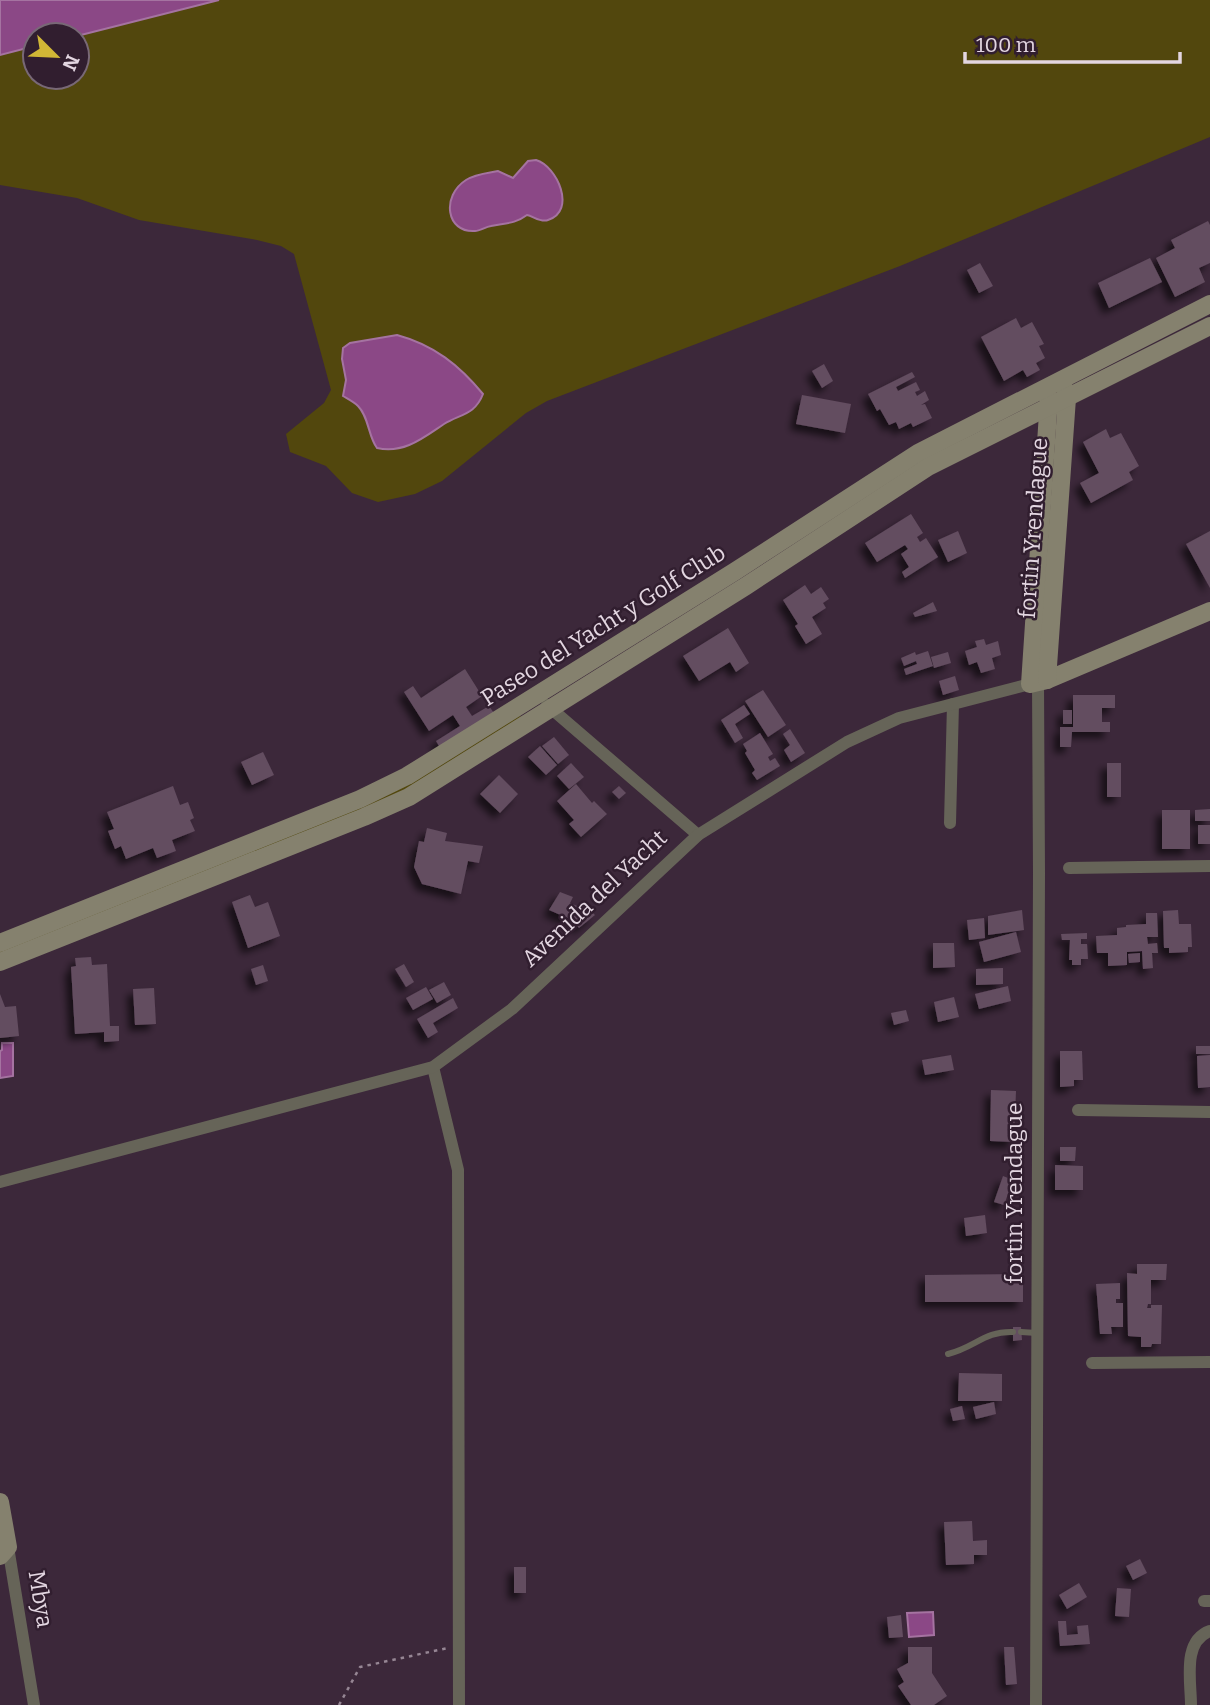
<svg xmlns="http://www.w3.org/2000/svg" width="1210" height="1705" viewBox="0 0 1210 1705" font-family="Bitter,serif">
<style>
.green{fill:#52470d}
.water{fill:#8b4886;stroke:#a573a1;stroke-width:2}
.building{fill:#634d60;filter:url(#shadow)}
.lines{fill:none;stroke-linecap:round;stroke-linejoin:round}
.path{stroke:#968694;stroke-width:2.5;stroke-dasharray:3.5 5;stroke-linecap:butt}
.lane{stroke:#666458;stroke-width:6}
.street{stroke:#666458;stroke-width:12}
.secondary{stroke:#85816e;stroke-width:18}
.labels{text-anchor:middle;stroke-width:5;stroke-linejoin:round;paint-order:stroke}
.street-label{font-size:23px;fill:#e3d6e1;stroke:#311e2f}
</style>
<defs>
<filter id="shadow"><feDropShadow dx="-6" dy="6" stdDeviation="3.5" flood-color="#0009"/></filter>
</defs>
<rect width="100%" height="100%" fill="#3c283a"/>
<g class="green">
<path d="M219 0H1210V137L900 266 547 401 526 413 442 481 415 494 378 502 352 493 326 466 290 452 286 434 324 403 331 390 294 254 281 246 257 240 139 220 77 198 0 185V55L35 46V77H77V36Z"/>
<path d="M519 716 522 717 410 788 368 808 0 954V950L367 805Z"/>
</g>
<g class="water">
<path d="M0 0H219L77 36 35 35V46L0 55Z"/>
<path d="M536 160C557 166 577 211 548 220 541 223 533 216 527 215 515 224 505 223 491 226 485 227 480 231 475 231 446 233 441 196 466 180 475 174 488 173 498 171L513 178 528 161Z"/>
<path d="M397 335C434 345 459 365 483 394 475 415 460 414 444 424 423 438 404 454 377 448 368 436 369 417 358 406 354 402 348 399 343 396L346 380 342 359 343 348 350 343Z"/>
<path d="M2 1043H13V1076L0 1078V1051L2 1050Z"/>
<path d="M933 1612 934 1635 909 1637 907 1613Z"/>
</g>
<g class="building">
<path d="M1208 221 1210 225V263L1199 268 1205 282 1175 297 1156 258 1175 248 1171 240Z"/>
<path d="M1150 258 1162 282 1109 308 1098 283Z"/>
<path d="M980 263 993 286 979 293 967 270Z"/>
<path d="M1016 318 1021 328 1032 322 1044 344 1039 346 1045 358 1036 363 1040 370 1027 377 1023 370 1004 381 981 337Z"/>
<path d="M824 364 833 381 822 388 812 371Z"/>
<path d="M912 372 915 377 896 387 898 391 916 382 920 390 915 392 917 396 925 391 929 400 921 405 925 404 932 418 913 427 911 423 899 429 896 422 889 425 880 409 877 411 868 394Z"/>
<path d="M802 395 851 404 845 433 796 424Z"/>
<path d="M1106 429 1110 438 1121 433 1139 466 1129 472 1133 480 1091 503 1080 483 1099 473 1083 442Z"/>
<path d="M911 514 923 533 917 537 920 542 926 538 938 557 905 578 902 572 909 567 901 554 908 549 905 545 877 562 865 543Z"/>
<path d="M958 531 967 553 948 562 938 540Z"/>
<path d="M1210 531V588L1186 544Z"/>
<path d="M805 585 811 594 821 587 829 599 823 603 826 608 812 617 822 634 806 644 795 626 798 624 783 600Z"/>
<path d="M933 602 937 611 915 617 913 613Z"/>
<path d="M728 628 749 663 736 672 730 662 699 681 683 656Z"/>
<path d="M984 639 986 645 998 641 1001 655 992 658 995 669 981 673 977 662 969 665 965 651 977 647 975 641Z"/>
<path d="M928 651 933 666 906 675 904 669 917 664 916 661 904 666 901 658 915 652 916 655Z"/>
<path d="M948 652 951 663 934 668 931 657Z"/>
<path d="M465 669 482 696 466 707 472 716 489 706 496 716 442 751 436 741 460 726 453 715 429 731 404 692 413 686 421 698Z"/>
<path d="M955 676 959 690 943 695 939 681Z"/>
<path d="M763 690 786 725 768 737 745 701Z"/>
<path d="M1073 695H1115V708H1102V722H1110V732H1072L1071 747H1060V727H1073Z"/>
<path d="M744 705 750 714 735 724 743 738 735 743 721 720Z"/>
<rect x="1063" y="710" width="9" height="14"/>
<path d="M790 729 805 753 791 762 784 750 790 745 783 734Z"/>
<path d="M760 733 773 754 768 757 770 761 775 758 780 766 757 780 752 773 755 770 745 753 747 751 743 744Z"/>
<path d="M554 737 569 755 558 764 542 746Z"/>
<path d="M540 746 557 765 546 775 528 757Z"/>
<path d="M263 752 274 775 252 785 241 762Z"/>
<path d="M571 763 584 777 569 789 557 776Z"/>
<rect x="1107" y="763" width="14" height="34"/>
<path d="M499 775 518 794 500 813 480 794Z"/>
<path d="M576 784 592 803 594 801 607 814 581 837 569 824 574 820 557 801Z"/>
<path d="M173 786 180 805 188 802 194 818 190 820 195 831 172 840 176 851 157 858 153 848 126 859 121 846 115 849 108 831 114 829 107 812Z"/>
<path d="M619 786 626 793 619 799 612 792Z"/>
<path d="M1210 809V821H1195V810Z"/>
<rect x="1162" y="810" width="28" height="39"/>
<rect x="1198" y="825" width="12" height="19"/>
<path d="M427 828 447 833 445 841 483 846 479 863 468 861 461 894 422 884 414 867 419 841 424 842Z"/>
<path d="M560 892 573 897 570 903 582 908 585 905 595 915 579 928 572 920 549 910Z"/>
<path d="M250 895 255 907 268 902 280 936 248 948 232 902Z"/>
<path d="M1022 910 1024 930 988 935V916Z"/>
<path d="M1178 910 1179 924H1191L1192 947H1188V952L1169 953V948H1164L1163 911Z"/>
<path d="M1146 913H1157L1158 937H1147L1148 944 1157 943 1158 953H1152L1153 968 1143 969 1142 951 1127 952V965L1108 966V953H1097L1096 936 1117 935V928L1126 927V925L1146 924Z"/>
<path d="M984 918 985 938 969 940 967 920Z"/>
<path d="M1016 932 1021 952 984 962 979 942Z"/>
<path d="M1087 933V939H1081V944H1087L1088 959H1081V965H1072V960H1069L1070 940H1062L1061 934Z"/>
<path d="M933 943H954L955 967 933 968Z"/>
<path d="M1140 953V962L1129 963 1128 954Z"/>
<path d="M91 957 92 965 107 964 110 1026H119V1041L104 1042V1032L75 1034 71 967 76 966 75 958Z"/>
<path d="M404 964 414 982 406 987 395 969Z"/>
<path d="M263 965 268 981 256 985 251 969Z"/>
<path d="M1003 968V984L976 985V969Z"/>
<path d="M444 982 451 995 437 1003 429 990Z"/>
<path d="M1008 986 1011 1001 979 1009 975 994Z"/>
<path d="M426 987 433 999 413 1010 406 998Z"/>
<path d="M154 988 156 1024 135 1025 133 989Z"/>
<path d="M0 994 5 1007 16 1006 19 1036 0 1038Z"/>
<path d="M954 997 959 1017 938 1022 934 1002Z"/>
<path d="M453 998 458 1008 433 1023 438 1032 428 1038 417 1019Z"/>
<path d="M906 1010 909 1021 894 1025 891 1013Z"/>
<rect x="1196" y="1046" width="14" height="8"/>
<path d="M1060 1051H1082L1083 1080H1074V1086L1060 1087Z"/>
<path d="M951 1055 954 1070 925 1075 922 1060Z"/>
<path d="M1210 1055V1087L1198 1088 1197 1056Z"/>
<path d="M991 1090 1016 1091 1014 1142 990 1141Z"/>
<path d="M1060 1147H1076L1075 1161H1060Z"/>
<path d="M1055 1165 1083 1166V1190H1055Z"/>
<path d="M1003 1176 1013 1180 1004 1205 994 1202Z"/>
<path d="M985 1215 987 1233 966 1236 964 1218Z"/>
<path d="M1137 1264H1167L1166 1280H1151V1304H1148L1147 1308H1151V1305H1162L1161 1344H1152L1151 1347H1141V1337L1128 1336 1127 1273 1137 1274Z"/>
<path d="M1023 1274V1302H925V1275Z"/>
<path d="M1120 1283V1299H1116V1303H1123V1327H1111L1112 1334H1100L1096 1284Z"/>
<path d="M1013 1327H1021L1022 1340 1013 1341Z"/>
<path d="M959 1373 1002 1374V1401H958Z"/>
<path d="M994 1402 996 1414 976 1419 973 1407Z"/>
<path d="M962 1406 965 1419 953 1421 950 1409Z"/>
<path d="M972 1521 973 1541 987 1540V1555H974V1564L946 1565 944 1522Z"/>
<path d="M1140 1559 1147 1573 1133 1580 1126 1566Z"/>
<rect x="514" y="1567" width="12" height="26"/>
<path d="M1079 1583 1087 1597 1067 1609 1059 1595Z"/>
<path d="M1117 1588 1131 1589 1129 1617 1115 1616Z"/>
<path d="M901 1615 903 1637 889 1638 887 1617Z"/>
<path d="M1058 1621H1066L1067 1635 1078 1634 1077 1626 1088 1625 1090 1644 1060 1646Z"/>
<path d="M908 1647H932V1673L947 1696 934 1705H911L898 1686 904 1682 897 1669 908 1663Z"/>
<path d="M1004 1647H1014L1017 1684 1006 1685Z"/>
</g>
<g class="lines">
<path class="path" d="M339 1705 360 1667 448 1648"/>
<g class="lane">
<path d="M1021 1332 1037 1333"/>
<path d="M948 1354C976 1347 984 1331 1013 1332"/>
</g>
<g class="street">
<path d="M547 705 698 835"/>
<path d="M950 823 953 704"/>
<path d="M1069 868 1210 866"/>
<path d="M433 1067 458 1170 459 1705"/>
<path d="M1078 1110 1210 1112"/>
<path d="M0 1182 433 1067 512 1009 698 835 847 742 899 718 1030 684"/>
<path d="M1092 1363 1210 1362"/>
<path d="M8 1547 34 1705"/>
<path d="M1204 1601H1210"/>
<path d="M1036 1705 1039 873 1038 682"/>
<path d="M1191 1705C1191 1681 1182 1641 1210 1631"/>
</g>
<g class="secondary">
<path d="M1049 398 1030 684 1047 680 1210 611"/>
<path d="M1047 680 1067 398 1065 390"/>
<path d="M0 943 360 799 407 776 734 572 918 453 1210 304"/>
<path d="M0 962 364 817 409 797 746 586 928 467 1210 326"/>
<path d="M0 1502 8 1547 0 1556"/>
</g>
</g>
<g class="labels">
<g class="street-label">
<text transform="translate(1033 528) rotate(-86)" y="8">fortin Yrendague</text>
<text transform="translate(603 625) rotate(-32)" y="8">Paseo del Yacht y Golf Club</text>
<text transform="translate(594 898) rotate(-43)" y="8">Avenida del Yacht</text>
<text transform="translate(1014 1193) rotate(-90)" y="8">fortin Yrendague</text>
<text transform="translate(41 1599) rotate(81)" y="8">Mbya</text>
</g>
</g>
<g transform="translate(56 56) rotate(114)"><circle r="33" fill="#311e2f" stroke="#786876" stroke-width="2"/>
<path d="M0-5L12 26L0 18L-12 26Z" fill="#d1b736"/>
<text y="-10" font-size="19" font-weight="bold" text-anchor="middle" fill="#e3d6e1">N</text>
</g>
<path d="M965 52v10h215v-10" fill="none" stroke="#e3d6e1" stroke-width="3.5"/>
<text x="976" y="52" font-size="21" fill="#e3d6e1" stroke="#311e2f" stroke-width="5" paint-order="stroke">100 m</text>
</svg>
